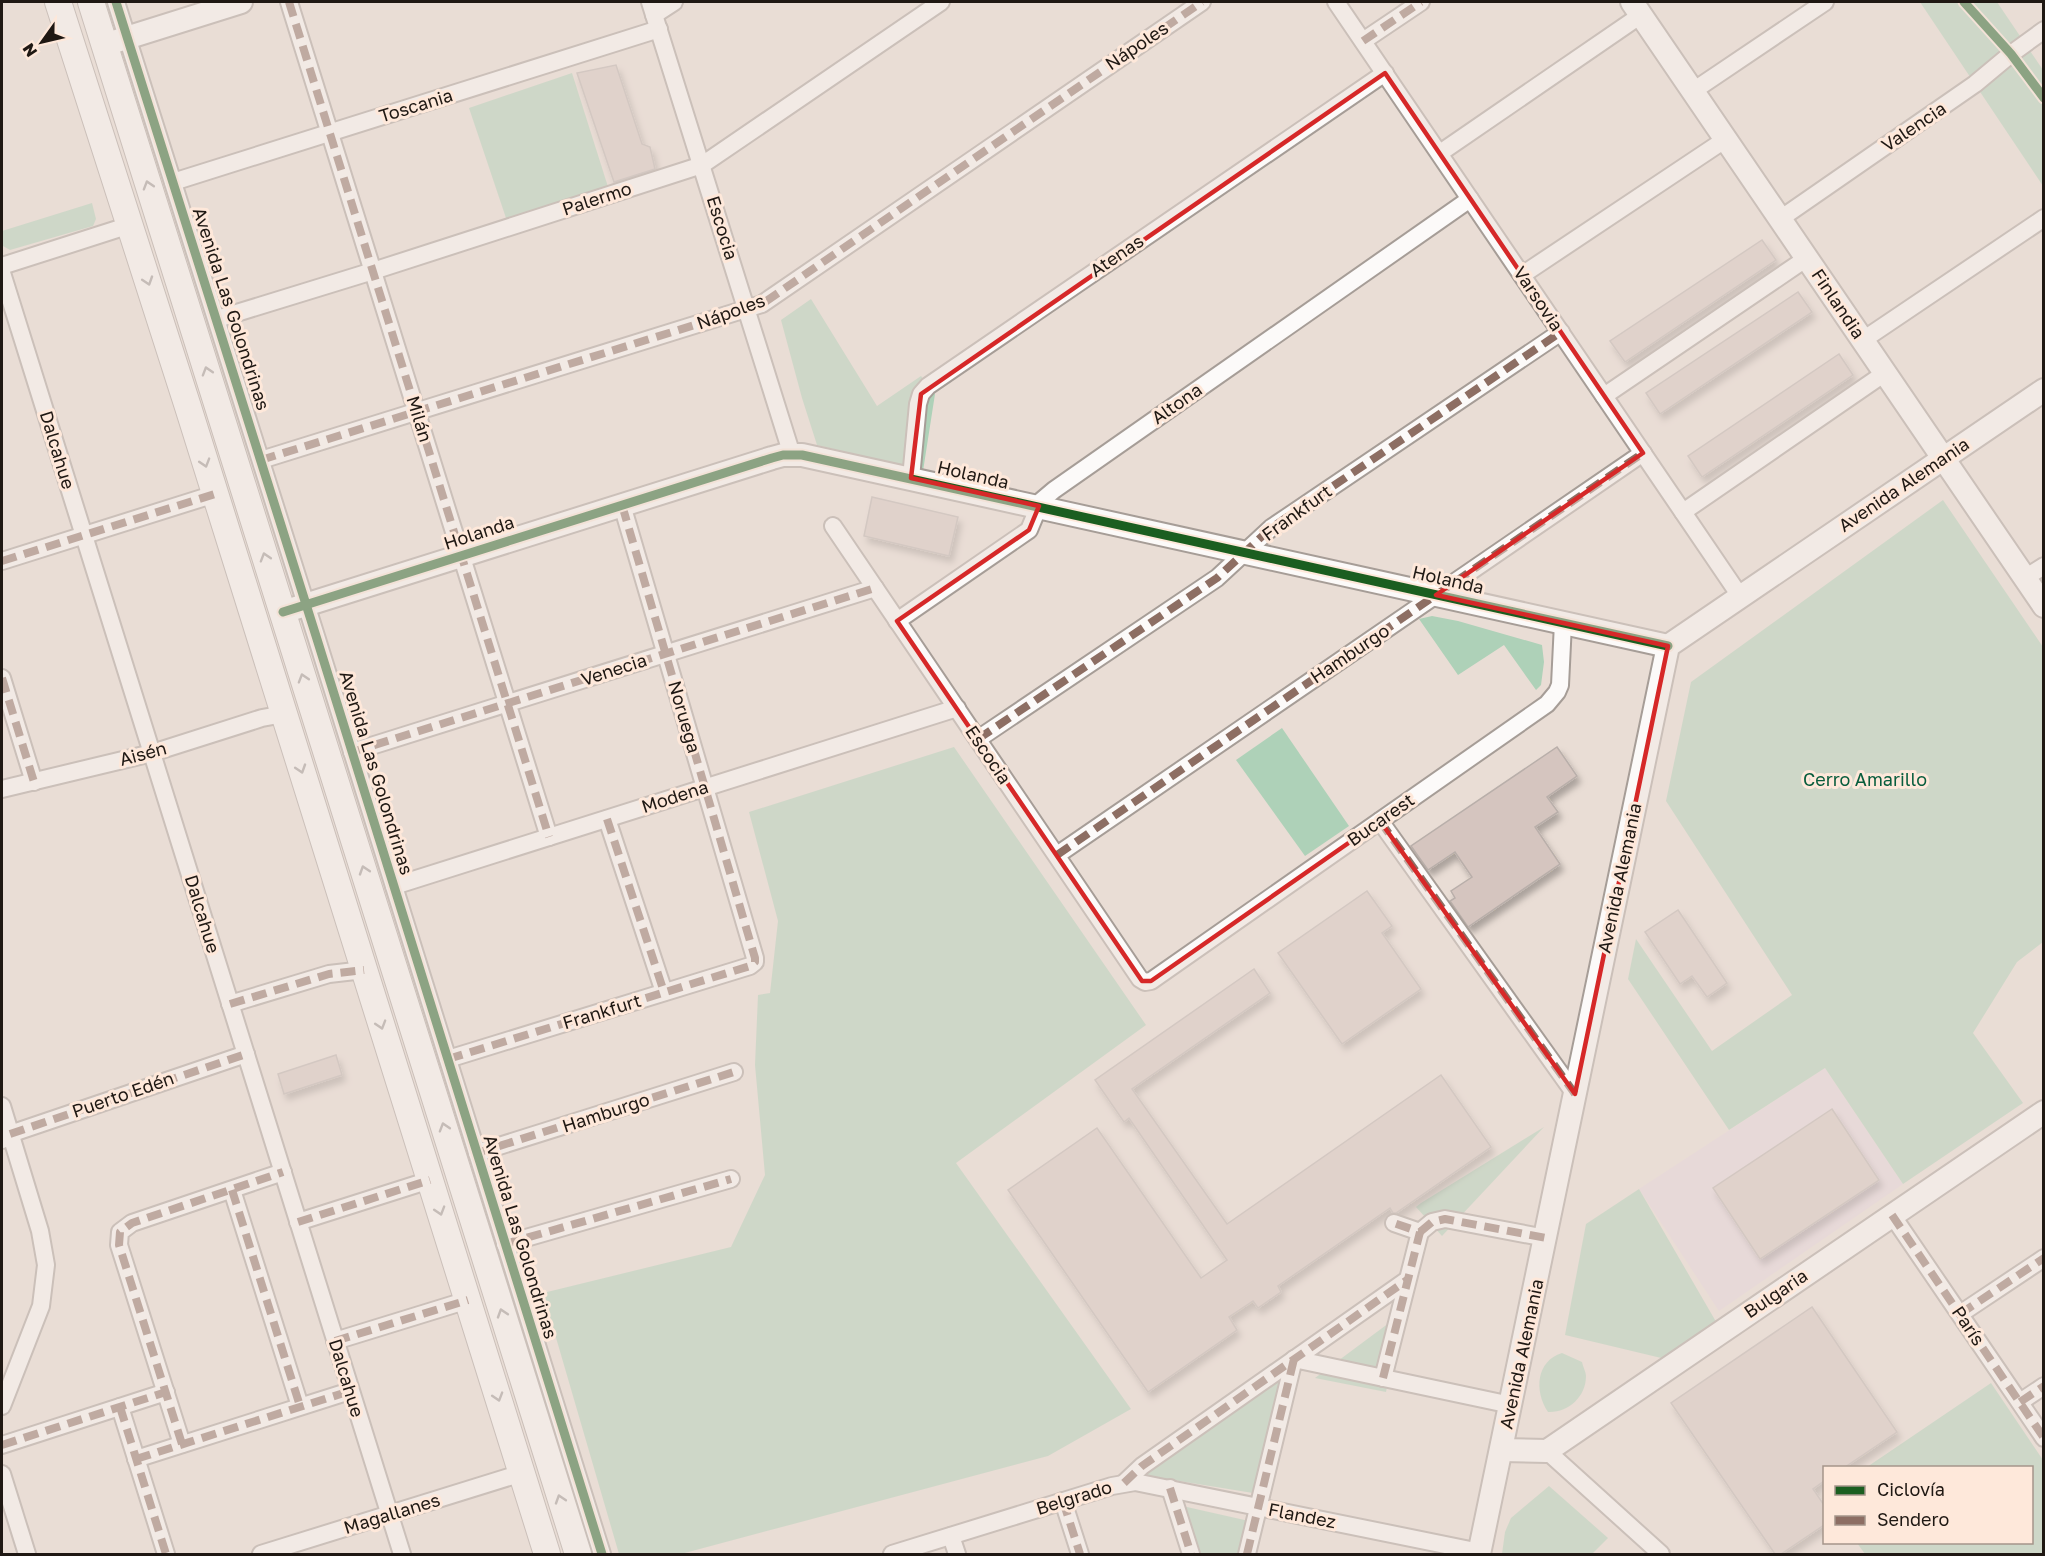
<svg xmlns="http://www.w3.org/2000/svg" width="2045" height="1556" viewBox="0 0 2045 1556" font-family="'Golos Text',sans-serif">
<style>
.medical{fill:#e5d5dc}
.green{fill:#aed1b8}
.building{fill:#d5c5bf;stroke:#b9afaa;stroke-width:1.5;filter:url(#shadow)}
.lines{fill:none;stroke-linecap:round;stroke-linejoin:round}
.street-casing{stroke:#a69d97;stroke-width:20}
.secondary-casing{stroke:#a69d97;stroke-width:26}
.primary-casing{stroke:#a69d97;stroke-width:28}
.street{stroke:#fcfaf9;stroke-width:16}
.secondary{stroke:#fcfaf9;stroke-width:22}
.primary{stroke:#fcfaf9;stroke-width:26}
.quiet{stroke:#8d6e63;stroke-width:8;stroke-dasharray:15 8;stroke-linecap:butt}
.cycleway-casing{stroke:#fee8da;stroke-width:13}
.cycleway{stroke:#1b5e20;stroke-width:9}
.oneway{stroke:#999492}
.marked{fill:none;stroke:#d62828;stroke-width:4.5;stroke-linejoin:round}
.labels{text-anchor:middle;stroke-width:6;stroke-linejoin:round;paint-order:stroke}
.street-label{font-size:18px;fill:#1f1813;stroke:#fee8da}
.park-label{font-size:18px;fill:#095d3d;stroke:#fee8da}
</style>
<defs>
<filter id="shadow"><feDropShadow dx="3.5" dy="6" stdDeviation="3" flood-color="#0004"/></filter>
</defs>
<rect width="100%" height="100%" fill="#e9ddd5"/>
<path class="medical" d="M1825 1068 1903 1184 1719 1311 1639 1189Z"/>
<g class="green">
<path d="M1920 2H1997L2043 70V186Z"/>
<path d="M572 73 609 190 507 221 469 108Z"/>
<path d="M92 203 96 219 93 226 10 250 3 246 2 231Z"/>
<path d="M811 299 877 406 921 376 935 394 923 471 817 445 802 398 781 320Z"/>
<path d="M1943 500 2043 647V942L2017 962 1973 1033 2023 1103 1903 1184 1825 1068 1729 1130 1628 979 1636 939 1712 1051 1792 995 1666 801 1691 682Z"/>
<path d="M1432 616 1458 621 1542 645 1544 662 1541 685 1536 690 1504 645 1458 675 1419 619Z"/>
<path d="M1282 728 1349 826 1305 856 1236 760Z"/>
<path d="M954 747 1146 1025 956 1163 1131 1409 1048 1456 681 1554H619L543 1293 731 1247 765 1175 755 1065 758 995 770 993 778 921 749 812Z"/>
<path d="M1544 1127 1442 1236 1416 1207 1421 1203Z"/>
<path d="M1639 1189 1722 1332 1678 1362 1565 1335 1586 1224Z"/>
<path d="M1401 1314 1386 1392 1315 1378Z"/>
<path d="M1562 1353 1582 1362C1583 1367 1586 1372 1586 1376 1586 1397 1568 1413 1548 1412 1534 1391 1536 1361 1562 1353Z"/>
<path d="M1279 1381 1253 1493 1142 1475Z"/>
<path d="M1991 1383 2043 1460V1554H1865L1857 1543 2032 1542V1468L1867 1467Z"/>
<path d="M1549 1486 1608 1538 1592 1554H1502L1505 1532 1511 1518Z"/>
<path d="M1178 1505 1249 1521 1241 1554H1195Z"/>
</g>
<g class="building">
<path d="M616 65 642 144 650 147 655 169 614 182 577 73Z"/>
<path d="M1762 240 1776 260 1625 362 1610 341Z"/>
<path d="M1798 292 1812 312 1660 414 1646 393Z"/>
<path d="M1839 354 1853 375 1702 477 1688 456Z"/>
<path d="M872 497 958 517 949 556 864 536Z"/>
<path d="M1557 747 1577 776 1547 797 1558 812 1535 827 1560 864 1468 927 1450 901 1455 898 1451 891 1472 877 1455 852 1428 870 1411 846Z"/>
<path d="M1367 891 1392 926 1382 933 1421 989 1342 1044 1278 953Z"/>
<path d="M1678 910 1727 983 1707 997 1692 976 1680 984 1645 932Z"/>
<path d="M1254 969 1270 993 1132 1089 1227 1224 1441 1075 1491 1147 1396 1213H1393L1390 1208 1278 1286 1281 1292 1258 1308 1253 1301 1229 1317 1237 1330 1148 1392 1008 1190 1097 1128 1201 1278 1227 1260 1129 1118 1124 1122 1095 1080Z"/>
<path d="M336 1055 342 1075 284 1094 278 1074Z"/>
<path d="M1832 1109 1879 1180 1760 1259 1713 1188Z"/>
<path d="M1812 1307 1897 1432 1845 1467H1824V1481L1813 1489 1824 1505V1525L1781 1554H1775L1671 1403Z"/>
</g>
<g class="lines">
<g class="street-casing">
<g id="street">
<path d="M116 2 316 636 602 1554"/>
<path d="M289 2 549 837"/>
<path d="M650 2 792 455"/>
<path d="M1336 2 1740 596"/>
<path d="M654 15 674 2"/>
<path d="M1363 41 1421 2"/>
<path d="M1693 91 1825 2"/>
<path d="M1440 153 1641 15"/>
<path d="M173 182 659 29"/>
<path d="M1780 219 1975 84 2011 54 2044 30"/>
<path d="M2 266 130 225"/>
<path d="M2 273 402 1554"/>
<path d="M1522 275 1726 139"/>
<path d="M217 319 373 271 702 165 941 2"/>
<path d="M1863 340 2044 218"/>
<path d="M1604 396 1807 258"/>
<path d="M261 460 762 304 1202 2"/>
<path d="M911 478 918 404 921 394 928 386 1385 73"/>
<path d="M1683 512 1885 373"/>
<path d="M833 526 1140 979 1145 982 1151 981 1547 704 1557 692 1560 685 1563 623"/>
<path d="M2 561 215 494"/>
<path d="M2025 578 2044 566"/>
<path d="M897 621 1029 530 1041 501 1054 490 1470 199"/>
<path d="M2 678 34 782"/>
<path d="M978 739 1217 578 1271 528 1561 332"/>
<path d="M352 752 875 588"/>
<path d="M2 789 152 753 262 718 284 714"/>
<path d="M607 819 664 992"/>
<path d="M1380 821 1575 1094"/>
<path d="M1057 855 1643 453"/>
<path d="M394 886 957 708"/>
<path d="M230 1004 329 974 364 970"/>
<path d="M448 1059 750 966 755 962V958L622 505"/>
<path d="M2 1106 40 1231 46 1265 41 1306 2 1406"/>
<path d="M2 1140 10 1134 246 1054"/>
<path d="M477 1153 734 1072"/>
<path d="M232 1190 300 1406"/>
<path d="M1892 1215 2044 1438"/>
<path d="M298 1222 430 1180"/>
<path d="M1420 1232 1432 1222 1445 1219 1546 1238"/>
<path d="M505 1244 731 1179"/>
<path d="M1960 1314 2044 1258"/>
<path d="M335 1341 468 1300"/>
<path d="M1383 1378 1420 1232 1394 1223"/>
<path d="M2020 1402 2044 1386"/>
<path d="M120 1407 166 1554"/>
<path d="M182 1444 119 1245 120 1232 132 1223 283 1172"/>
<path d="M2 1445 166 1392"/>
<path d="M1547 1451 1661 1554"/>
<path d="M136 1459 350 1391"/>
<path d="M2 1474 27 1554"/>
<path d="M1124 1483 1142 1466 1407 1280"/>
<path d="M1170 1488 1191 1554"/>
<path d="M1063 1501 1080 1554"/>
<path d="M951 1536 957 1554"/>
<path d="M261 1554 522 1473"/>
<path d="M892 1554 1112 1486 1135 1482 1480 1552"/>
<path d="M1247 1554 1294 1359 1511 1405"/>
</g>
</g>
<g class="secondary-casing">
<g id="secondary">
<path d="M1632 2 2044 606"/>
<path d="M104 45 241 2"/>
<path d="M283 612 772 458 783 455H802L1668 646"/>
<path d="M1502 1450 1547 1451 2044 1112"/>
<path d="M1479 1554 1668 646 2044 390"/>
</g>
</g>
<g class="primary-casing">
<g id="primary">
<path d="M58 2 188 407 547 1554"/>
<path d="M91 2 578 1554"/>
</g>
</g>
<use href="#street" class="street"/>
<use href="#secondary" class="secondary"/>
<use href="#primary" class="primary"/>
<g class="quiet">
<path d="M289 2 549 837"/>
<path d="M1363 41 1421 2"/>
<path d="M261 460 762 304 1202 2"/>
<path d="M2 561 215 494"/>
<path d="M2 678 34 782"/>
<path d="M978 739 1217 578 1271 528 1561 332"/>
<path d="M352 752 875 588"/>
<path d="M607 819 664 992"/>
<path d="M1380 821 1575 1094"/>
<path d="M1057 855 1643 453"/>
<path d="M230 1004 329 974 364 970"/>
<path d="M448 1059 750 966 755 962V958L622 505"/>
<path d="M10 1134 246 1054"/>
<path d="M477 1153 734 1072"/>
<path d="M232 1190 300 1406"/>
<path d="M1892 1215 2044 1438"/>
<path d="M298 1222 430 1180"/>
<path d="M1420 1232 1432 1222 1445 1219 1546 1238"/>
<path d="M505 1244 731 1179"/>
<path d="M1960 1314 2044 1258"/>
<path d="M335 1341 468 1300"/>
<path d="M1383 1378 1420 1232 1394 1223"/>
<path d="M2020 1402 2044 1386"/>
<path d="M120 1407 166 1554"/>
<path d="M182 1444 119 1245 120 1232 132 1223 283 1172"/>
<path d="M2 1445 166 1392"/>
<path d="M136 1459 350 1391"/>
<path d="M1124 1483 1142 1466 1407 1280"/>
<path d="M1170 1488 1191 1554"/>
<path d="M1063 1501 1080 1554"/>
<path d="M1247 1554 1294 1359"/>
</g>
<g class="cycleway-casing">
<g id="cycleway">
<path d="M116 2 316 636 602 1554"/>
<path d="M1964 2 2011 54 2044 98"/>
<path d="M283 612 772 458 783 455H802L1668 646"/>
</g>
</g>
<use href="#cycleway" class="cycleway"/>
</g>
<defs><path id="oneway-chevron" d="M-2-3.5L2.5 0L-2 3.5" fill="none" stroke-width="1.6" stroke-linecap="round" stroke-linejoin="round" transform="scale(1.5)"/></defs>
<g class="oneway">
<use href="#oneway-chevron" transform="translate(148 185) rotate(-107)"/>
<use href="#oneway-chevron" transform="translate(148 281) rotate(72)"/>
<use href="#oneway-chevron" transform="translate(207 371) rotate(-107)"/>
<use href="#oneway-chevron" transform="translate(205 463) rotate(73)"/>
<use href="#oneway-chevron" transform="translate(265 557) rotate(-107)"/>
<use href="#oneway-chevron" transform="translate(303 678) rotate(-107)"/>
<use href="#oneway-chevron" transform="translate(301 769) rotate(72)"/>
<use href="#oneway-chevron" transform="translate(364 870) rotate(-108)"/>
<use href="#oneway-chevron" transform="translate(381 1025) rotate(73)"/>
<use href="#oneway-chevron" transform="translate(444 1127) rotate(-107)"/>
<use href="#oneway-chevron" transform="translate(440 1211) rotate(73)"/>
<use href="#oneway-chevron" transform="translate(502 1313) rotate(-108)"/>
<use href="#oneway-chevron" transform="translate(498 1397) rotate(73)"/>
<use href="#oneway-chevron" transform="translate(560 1499) rotate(-108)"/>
</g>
<path d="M0 0H2045V1556H0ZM1385 73 1643 453 1436 595 1668 646 1575 1094 1380 821 1151 981H1142L897 621 1029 530 1039 506 911 478 921 394Z" fill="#e9ddd5" fill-opacity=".55" fill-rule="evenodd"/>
<path class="marked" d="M1385 73 1643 453 1436 595 1668 646 1575 1094 1380 821 1151 981H1142L897 621 1029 530 1039 506 911 478 921 394Z"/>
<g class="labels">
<g class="street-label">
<text transform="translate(1137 46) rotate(-34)" y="6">Nápoles</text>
<text transform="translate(416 106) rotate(-17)" y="6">Toscania</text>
<text transform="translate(1914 127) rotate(-34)" y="6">Valencia</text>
<text transform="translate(597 199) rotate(-18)" y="6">Palermo</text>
<text transform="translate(722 228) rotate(73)" y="6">Escocia</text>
<text transform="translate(1117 256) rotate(-34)" y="6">Atenas</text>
<text transform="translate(1538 299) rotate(56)" y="6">Varsovia</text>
<text transform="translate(1838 304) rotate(56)" y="6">Finlandia</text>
<text transform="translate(231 309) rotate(72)" y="6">Avenida Las Golondrinas</text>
<text transform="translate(731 312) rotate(-20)" y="6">Nápoles</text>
<text transform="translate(1177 404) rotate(-35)" y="6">Altona</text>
<text transform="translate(419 419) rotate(73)" y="6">Milán</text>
<text transform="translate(57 450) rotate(73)" y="6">Dalcahue</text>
<text transform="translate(973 475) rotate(13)" y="6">Holanda</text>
<text transform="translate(1904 485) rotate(-34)" y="6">Avenida Alemania</text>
<text transform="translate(1297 513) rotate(-36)" y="6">Frankfurt</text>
<text transform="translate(479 533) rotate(-18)" y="6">Holanda</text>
<text transform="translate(1448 580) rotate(13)" y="6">Holanda</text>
<text transform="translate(1350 654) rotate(-34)" y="6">Hamburgo</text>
<text transform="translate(614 670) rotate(-18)" y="6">Venecia</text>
<text transform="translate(684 717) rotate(74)" y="6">Noruega</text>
<text transform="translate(143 754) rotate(-15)" y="6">Aisén</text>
<text transform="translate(988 755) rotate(56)" y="6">Escocia</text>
<text transform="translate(376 773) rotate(73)" y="6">Avenida Las Golondrinas</text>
<text transform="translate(675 797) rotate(-18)" y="6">Modena</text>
<text transform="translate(1381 820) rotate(-35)" y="6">Bucarest</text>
<text transform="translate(1620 878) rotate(-78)" y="6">Avenida Alemania</text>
<text transform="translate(202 914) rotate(73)" y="6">Dalcahue</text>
<text transform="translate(602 1012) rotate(-17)" y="6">Frankfurt</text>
<text transform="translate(123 1095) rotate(-19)" y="6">Puerto Edén</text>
<text transform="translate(606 1113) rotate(-18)" y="6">Hamburgo</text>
<text transform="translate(520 1237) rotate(73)" y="6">Avenida Las Golondrinas</text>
<text transform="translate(1776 1294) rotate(-34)" y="6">Bulgaria</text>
<text transform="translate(1968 1326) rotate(56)" y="6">París</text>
<text transform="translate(1522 1354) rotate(-78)" y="6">Avenida Alemania</text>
<text transform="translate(346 1378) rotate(73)" y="6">Dalcahue</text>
<text transform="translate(1074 1498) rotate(-17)" y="6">Belgrado</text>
<text transform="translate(392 1514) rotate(-17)" y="6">Magallanes</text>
<text transform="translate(1302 1516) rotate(11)" y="6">Flandez</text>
</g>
<g class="park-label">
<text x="1865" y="786">Cerro Amarillo</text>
</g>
</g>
<rect width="2045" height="1556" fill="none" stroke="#1f1813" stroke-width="6"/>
<rect x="1823" y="1466" width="210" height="78" fill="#fee8da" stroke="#a5958a" stroke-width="1.5"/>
<rect x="1835" y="1486" width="30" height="9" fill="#1b5e20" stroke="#a5958a" stroke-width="1.5"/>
<text x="1877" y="1496" font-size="18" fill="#1f1813">Ciclovía</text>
<rect x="1835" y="1516" width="30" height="9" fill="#8d6e63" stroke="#a5958a" stroke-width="1.5"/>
<text x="1877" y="1526" font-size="18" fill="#1f1813">Sendero</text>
<g transform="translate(42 42) rotate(236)" stroke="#fee8da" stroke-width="4.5" paint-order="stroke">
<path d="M0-4.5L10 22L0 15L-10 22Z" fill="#1f1813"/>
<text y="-9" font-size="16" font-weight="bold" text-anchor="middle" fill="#1f1813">N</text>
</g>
</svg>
